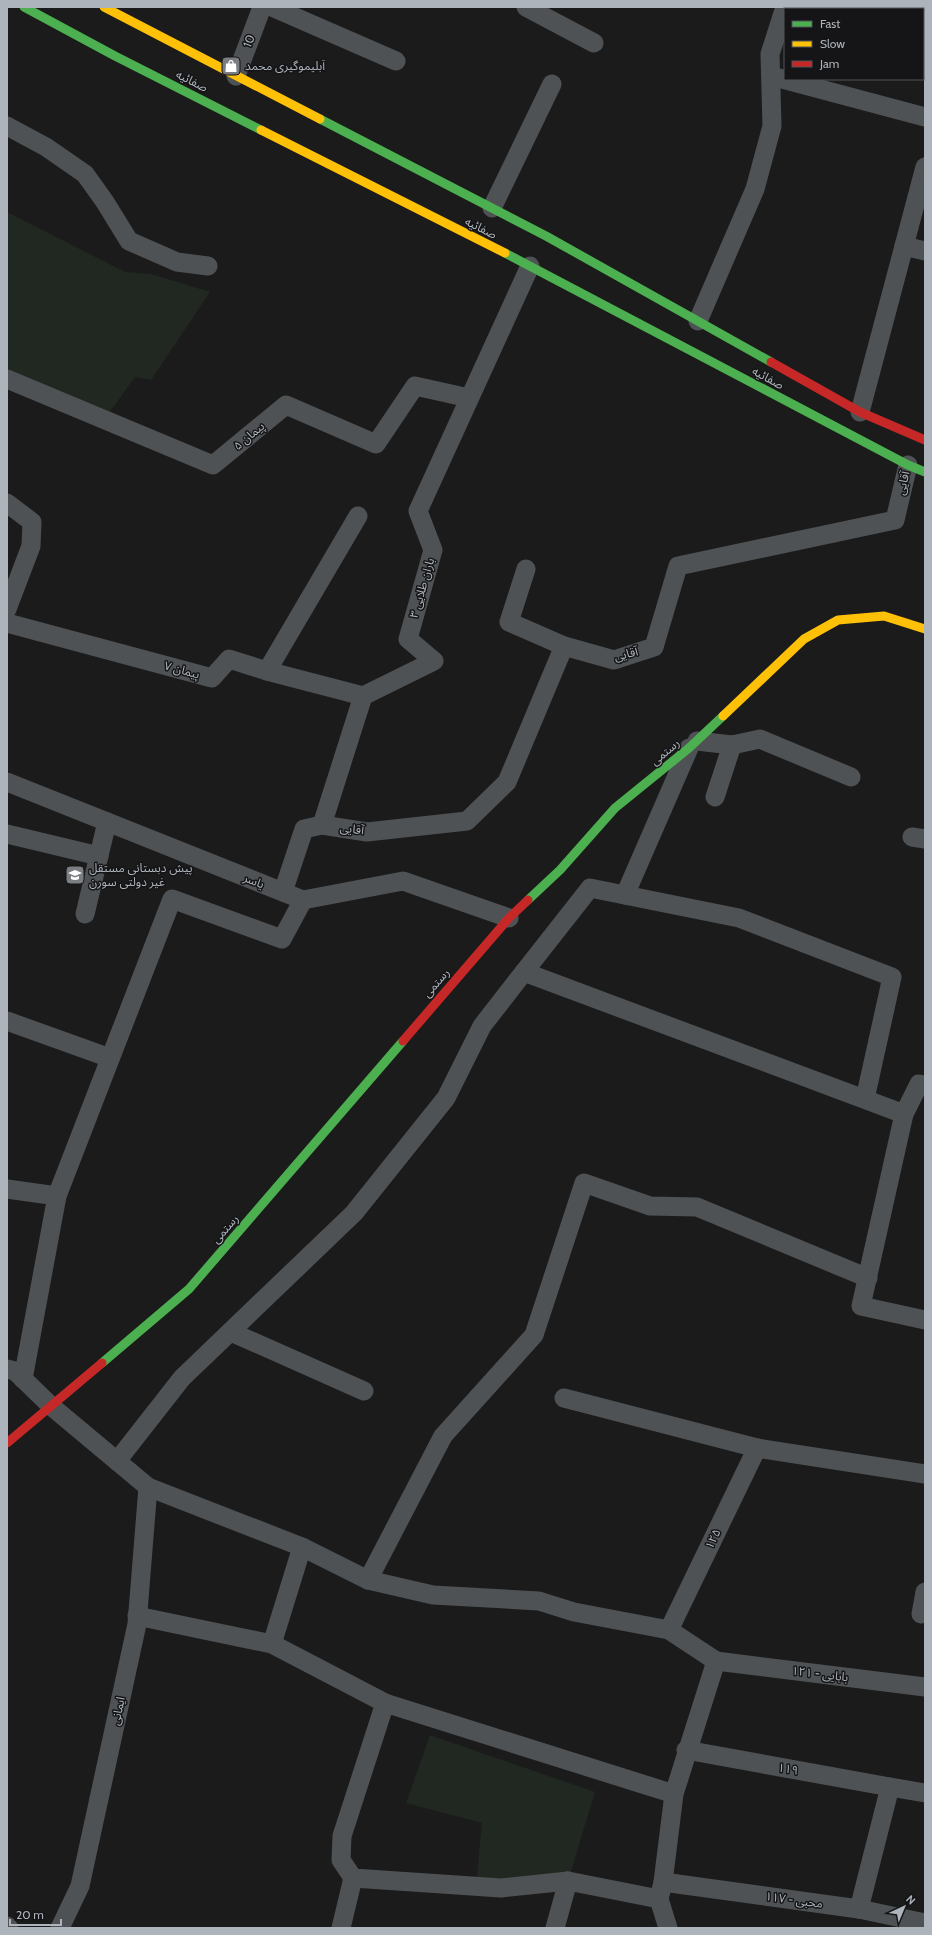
<svg xmlns="http://www.w3.org/2000/svg" width="932" height="1935" viewBox="0 0 932 1935" font-family="Cabin,'Noto Sans Arabic',sans-serif">
<style>
.green{fill:#212821}
.lines{fill:none;stroke-linecap:round;stroke-linejoin:round}
.street{stroke:#4f5254;stroke-width:19}
.fast{stroke:#4caf50;stroke-width:9}
.slow{stroke:#ffc107;stroke-width:9}
.jam{stroke:#c62828;stroke-width:9}
.labels{text-anchor:middle;stroke-width:3;stroke-linejoin:round;paint-order:stroke}
.street-label{font-size:12px;fill:#adb4bb;stroke:#151517}
.poi-label{font-size:12px;fill:#adb4bb;stroke:#151517;text-anchor:start}
</style>
<rect width="100%" height="100%" fill="#1b1b1b"/>
<g class="green">
<path d="M7 212 125 272 151 274 210 292 151 380 135 377 109 413 7 377Z"/>
<path d="M430 1735 595 1792 568 1881 476 1886 482 1823 406 1803Z"/>
</g>
<g class="lines">
<g class="street">
<path d="M272 7 396 61"/>
<path d="M526 7 594 43"/>
<path d="M236 76 262 7"/>
<path d="M771 76 925 117"/>
<path d="M7 126 46 147 85 174 105 202 129 241 177 262 208 266"/>
<path d="M492 208 552 84"/>
<path d="M904 246 925 251"/>
<path d="M698 321 755 189 772 126 770 54 785 7"/>
<path d="M7 379 213 465 286 405 376 444 415 386 469 398"/>
<path d="M860 412 925 167"/>
<path d="M7 503 32 522 31 546 7 609"/>
<path d="M526 569 509 622 564 646"/>
<path d="M7 623 212 678 229 659 267 671 358 516"/>
<path d="M267 671 363 696"/>
<path d="M697 741 732 745 715 797"/>
<path d="M732 745 760 739 851 777"/>
<path d="M7 782 303 900 403 881 509 918"/>
<path d="M322 825 363 696 434 661 408 639 433 550 418 511 530 266"/>
<path d="M7 834 99 856"/>
<path d="M912 837 925 839"/>
<path d="M283 892 304 829 322 825 367 832 467 821 507 782 564 646 614 660 654 647 678 566 895 520 908 465"/>
<path d="M625 895 689 748"/>
<path d="M85 914 107 822"/>
<path d="M524 972 590 888 739 918 892 977 865 1099"/>
<path d="M7 1021 110 1058"/>
<path d="M904 1114 919 1084 925 1085"/>
<path d="M7 1189 57 1196 23 1379"/>
<path d="M57 1196 172 899 282 939 303 900"/>
<path d="M231 1332 364 1391"/>
<path d="M7 1369 15 1371 51 1406 148 1487 302 1547 368 1580 433 1595 539 1601 574 1612 669 1630 716 1661 674 1794 663 1882 659 1899 568 1881 501 1888 353 1878 341 1860 342 1836 385 1703 674 1794"/>
<path d="M564 1398 757 1448"/>
<path d="M117 1461 182 1378 354 1213 446 1098 482 1026 524 972 904 1114 861 1306 925 1320"/>
<path d="M368 1580 443 1436 534 1335 584 1183 650 1206 697 1207 868 1278"/>
<path d="M921 1614 925 1592"/>
<path d="M137 1616 272 1644 385 1703"/>
<path d="M669 1630 757 1448 925 1474"/>
<path d="M272 1644 302 1547"/>
<path d="M716 1661 925 1687"/>
<path d="M686 1750 890 1787 859 1909"/>
<path d="M890 1787 925 1793"/>
<path d="M663 1882 859 1909 925 1923"/>
<path d="M659 1899 668 1928"/>
<path d="M7 1926 9 1928"/>
<path d="M60 1928 80 1886 137 1624 148 1487"/>
<path d="M341 1928 353 1878"/>
<path d="M555 1928 568 1881"/>
</g>
<g class="fast">
<path d="M24 7 115 56 261 130"/>
<path d="M320 119 546 236 771 362"/>
<path d="M505 253 908 465 925 472"/>
<path d="M528 900 560 870 615 808 689 748 723 716"/>
<path d="M102 1363 189 1289 403 1041"/>
</g>
<g class="slow">
<path d="M104 7 320 119"/>
<path d="M261 130 505 253"/>
<path d="M723 716 804 639 838 620 884 616 925 629"/>
</g>
<g class="jam">
<path d="M771 362 860 412 925 440"/>
<path d="M403 1041 509 918 528 900"/>
<path d="M7 1443 102 1363"/>
</g>
</g>
<defs>
<g id="shop-square" transform="scale(1)"><rect x="-9" y="-9" width="18" height="18" rx="4" fill="#7a7e83" stroke="#151517"/><path d="M-5-2.5h2.3a2.7 3.5 0 0 1 5.4 0H5L5.5 6h-11ZM-1.5-2.5h3a1.5 2.3 0 0 0-3 0Z" fill="#fff"/></g>
<g id="school-square" transform="scale(1)"><rect x="-9" y="-9" width="18" height="18" rx="4" fill="#7a7e83" stroke="#151517"/><path d="M0-5L7-2L0 1L-7-2ZM-4 1L0 2.5L4 1V4Q0 6-4 4Z" fill="#fff"/></g>
</defs>
<g fill-rule="evenodd">
<use href="#shop-square" x="231" y="66"/>
<use href="#school-square" x="75" y="875"/>
</g>
<g class="labels">
<g class="street-label">
<text transform="translate(249 41) rotate(-69)" y="4">10</text>
<text transform="translate(192 81) rotate(27)" y="4">صفائیه</text>
<text transform="translate(481 228) rotate(27)" y="4">صفائیه</text>
<text transform="translate(768 378) rotate(28)" y="4">صفائیه</text>
<text transform="translate(249 436) rotate(-40)" y="4">پیمان ۵</text>
<text transform="translate(903 483) rotate(-77)" y="4">آقایی</text>
<text transform="translate(422 588) rotate(-74)" y="4">باران طلایی ۳</text>
<text transform="translate(626 654) rotate(-14)" y="4">آقایی</text>
<text transform="translate(182 670) rotate(15)" y="4">پیمان ۷</text>
<text transform="translate(665 752) rotate(-40)" y="4">رستمی</text>
<text transform="translate(352 829) rotate(7)" y="4">آقایی</text>
<text transform="translate(254 881) rotate(22)" y="4">یاسر</text>
<text transform="translate(436 983) rotate(-49)" y="4">رستمی</text>
<text transform="translate(225 1229) rotate(-49)" y="4">رستمی</text>
<text transform="translate(713 1539) rotate(-64)" y="4">۱۲۵</text>
<text transform="translate(820 1674) rotate(7)" y="4">بابایی - ۱۲۱</text>
<text transform="translate(118 1711) rotate(-78)" y="4">ایمانی</text>
<text transform="translate(788 1769) rotate(10)" y="4">۱۱۹</text>
<text transform="translate(794 1900) rotate(8)" y="4">محبی - ۱۱۷</text>
</g>
<g class="poi-label">
<text x="245" y="70">آبلیموگیری محمد</text>
<text x="89" y="872">پیش دبستانی مستقل<tspan x="89" dy="14">غیر دولتی سورن</tspan></text>
</g>
</g>
<rect width="932" height="1935" fill="none" stroke="#adb4bb" stroke-width="16"/>
<rect x="784" y="8" width="140" height="72" fill="#151517" stroke="#525559"/>
<rect x="792" y="21" width="20" height="6" fill="#4caf50" stroke="#525559"/>
<text x="820" y="28" font-size="12" fill="#adb4bb">Fast</text>
<rect x="792" y="41" width="20" height="6" fill="#ffc107" stroke="#525559"/>
<text x="820" y="48" font-size="12" fill="#adb4bb">Slow</text>
<rect x="792" y="61" width="20" height="6" fill="#c62828" stroke="#525559"/>
<text x="820" y="68" font-size="12" fill="#adb4bb">Jam</text>
<g transform="translate(904 1907) rotate(44)" stroke="#151517" stroke-width="3" paint-order="stroke">
<path d="M0-3L7 15L0 10L-7 15Z" fill="#adb4bb"/>
<text y="-6" font-size="11" font-weight="bold" text-anchor="middle" fill="#adb4bb">N</text>
</g>
<path d="M10 1919v6h51v-6" fill="none" stroke="#adb4bb" stroke-width="2"/>
<text x="16" y="1919" font-size="12" fill="#adb4bb" stroke="#151517" stroke-width="3" paint-order="stroke">20 m</text>
</svg>
